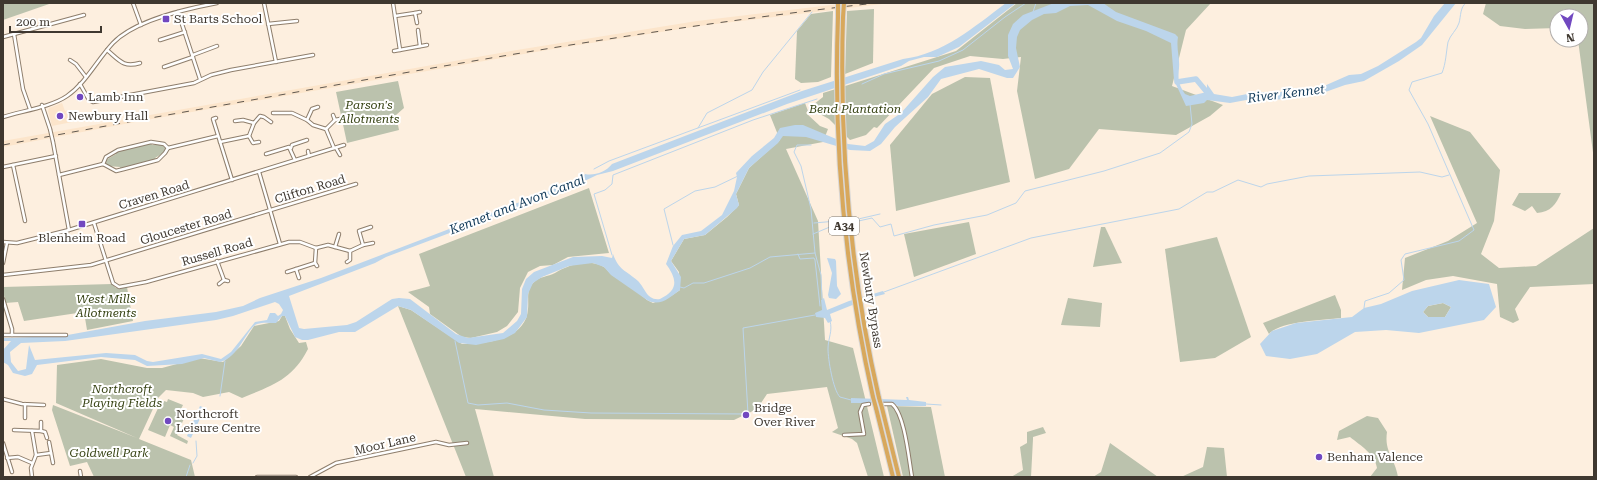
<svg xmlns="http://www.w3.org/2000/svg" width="1597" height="480" viewBox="0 0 1597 480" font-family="'Roboto Serif',serif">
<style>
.built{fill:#fce5cb}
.green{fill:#bbc2ad}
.water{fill:#bcd5eb;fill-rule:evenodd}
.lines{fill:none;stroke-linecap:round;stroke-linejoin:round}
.stream{stroke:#bcd5eb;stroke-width:1}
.river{stroke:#bcd5eb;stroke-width:5.5}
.minor-casing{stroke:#8e7e6c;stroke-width:4.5}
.trunk-casing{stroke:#d9d7d6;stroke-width:6}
.minor{stroke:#fff;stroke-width:2.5}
.trunk{stroke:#d8a85c;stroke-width:4}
.rail{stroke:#5f574e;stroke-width:1;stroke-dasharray:7 7;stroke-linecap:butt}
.minor-bridge-casing{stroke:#8e7e6c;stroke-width:4.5;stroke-linecap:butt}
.trunk-bridge-casing{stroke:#d9d7d6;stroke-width:6;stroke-linecap:butt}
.minor-bridge{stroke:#fff;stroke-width:2.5}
.trunk-bridge{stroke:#d8a85c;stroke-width:4}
.poi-dot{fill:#7148c0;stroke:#fff;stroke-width:1.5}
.labels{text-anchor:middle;stroke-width:4;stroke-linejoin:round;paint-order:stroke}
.shield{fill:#fff;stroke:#79746e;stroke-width:1}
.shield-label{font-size:11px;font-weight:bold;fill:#3f3830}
.poi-label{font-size:12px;fill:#3f3830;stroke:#fff;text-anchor:start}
.park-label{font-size:12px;font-style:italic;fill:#374314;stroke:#fff}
.street-label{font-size:12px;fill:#3f3830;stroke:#fff}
.water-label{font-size:13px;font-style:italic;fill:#133b5a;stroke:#fff}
</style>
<rect width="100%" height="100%" fill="#fdefdf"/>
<g class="built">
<path d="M848 3H890L699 26 547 50 135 122 3 147V141L517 50 697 21Z"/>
<path d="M62 103 65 111 69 110 72 122 52 126 48 111 49 108Z"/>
</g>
<g class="green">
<path d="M3 3H52L3 20Z"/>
<path d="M1017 3H1211L1186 30 1172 86 1223 105 1210 116 1176 135 1099 129 1069 169 1035 179 1017 91 1021 57 1003 59 970 56 934 68 877 128 874 127 866 135 850 140 829 119 809 108 823 97V93L956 51Z"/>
<path d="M1486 3 1594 4V160L1578 40H1581V16H1557V28L1525 29 1500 26 1483 14Z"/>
<path d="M874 9 873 63 845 74 847 11Z"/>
<path d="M833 11 831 77 818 82 801 83 795 79 797 31 811 14Z"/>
<path d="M965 77 990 78 1010 182 896 211 890 145 932 94Z"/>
<path d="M398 81 404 108 396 115 399 130 347 143 336 92Z"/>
<path d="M805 103 808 111 806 113 820 126 828 129 823 142 786 149 818 221 825 340 853 348 884 477H868L857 443 852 439 832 432 838 428 827 387 767 394 757 409 734 420 585 419 475 409 494 477H466L398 306 411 310 462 344C485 344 526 340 528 309 529 299 526 291 533 283 539 276 548 277 555 273 568 265 589 258 604 267 607 269 609 273 612 275 624 283 636 290 647 300L653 303 671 296 680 290 679 272 671 261 684 239 705 235 727 217 739 205 736 194 749 168 780 140 770 115Z"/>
<path d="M1430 116 1470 132 1500 170 1494 221 1481 254 1499 268 1536 266 1594 228V284L1530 287 1515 309 1519 320 1513 323 1500 317 1497 284 1453 276 1426 280 1402 290 1405 258 1448 241 1477 223Z"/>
<path d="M151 143 152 145 161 144 166 148 165 152 155 158 156 160 120 169V167L108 166 105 163 106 160 116 154 115 152Z"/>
<path d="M589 188 609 253 568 257 553 265 540 266 528 272 520 288 518 312 507 326 497 332 471 338 462 337 430 314 429 307 408 292 430 286 419 254Z"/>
<path d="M1519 193H1561C1556 204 1551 212 1537 213L1532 206 1525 211 1512 205Z"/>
<path d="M969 222 976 254 914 277 904 234Z"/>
<path d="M1101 227H1105L1122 263 1093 267Z"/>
<path d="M1217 237 1251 337 1215 358 1180 362 1165 249Z"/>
<path d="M112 284 116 288 127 287 133 321 87 330 84 312 24 321 18 302 5 303 3 287Z"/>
<path d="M1335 295 1341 310V318C1324 320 1280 321 1269 334L1263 323Z"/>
<path d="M1068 298 1102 303 1100 327 1061 325Z"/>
<path d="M1443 303 1451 307 1445 317H1428L1423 312 1428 306Z"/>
<path d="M282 316H285L290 329 299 343 306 342 308 349C292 380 273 385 242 398L229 392 203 397 193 393 166 390 158 398 139 439 191 460 195 477H94L87 462 70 466 52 410 53 405 137 438 56 403 57 365 101 359 147 368H162L199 358 223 362 241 346 254 326 279 321Z"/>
<path d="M168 399 183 405 179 413 185 416 177 435 188 441 187 444 170 436 174 427 170 425 165 437 148 430 159 406H161L164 401 167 402Z"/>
<path d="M887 406 931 407 945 477H903Z"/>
<path d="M1367 416 1378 418 1387 432C1384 452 1395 458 1398 477H1370L1377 468C1375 454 1361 446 1350 437L1337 440 1339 431Z"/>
<path d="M1043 427 1046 433 1033 437V439L1031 477H1011L1023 470 1020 447 1027 443V432Z"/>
<path d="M1110 443 1158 477H1093L1101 472Z"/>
<path d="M1207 447 1224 448 1227 477H1181L1203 467Z"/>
</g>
<g class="water">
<path d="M1006 3H1016L959 47 937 57H924L909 61 901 66 787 104 613 171 597 175 572 187 386 257 375 263 289 296 299 328 304 329 347 325 356 322 392 299 399 298 410 299 456 334 468 338 503 333 517 321 521 314 522 289 526 279 534 272 573 257 602 256 612 258 613 254C619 271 626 270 638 281 645 288 647 301 660 299 679 290 677 279 666 264L673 246 682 235 701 231 722 215 734 191 737 177 736 173 752 156 774 138 780 128 795 125H803L848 144 865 146 874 141 885 124 901 113 933 77 945 67 981 61 999 65 1005 70 1013 69 1008 56V35L1013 24 1023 15 1054 3H1103L1116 12 1175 34 1178 37C1176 49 1180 57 1179 68 1178 80 1178 83 1185 94L1190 96 1207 92V84L1214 94 1232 97 1257 92 1277 93 1295 88 1311 89 1324 86 1349 75 1361 74 1378 66 1416 42 1421 38 1434 16 1445 3H1456L1422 45 1399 61 1364 81 1345 85 1317 95 1292 98 1274 100 1257 98 1230 103 1207 100 1204 103 1186 106 1174 80 1171 43 1146 31 1117 21 1088 5 1070 6 1056 13 1044 14 1032 20 1020 30 1017 37 1016 48 1020 67 1013 78H1007L979 69 941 79 928 97 895 127 881 144 870 151 850 150 806 137 783 136 778 143 749 168 736 194 739 205 737 208 705 235 684 239 671 261 681 277 680 290C669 298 660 307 647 300L611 275 604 267 593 263 569 266 542 277 533 283 528 294 527 317 515 333 504 339 476 345 459 343 411 310 398 306 355 332H339L308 340H302L295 337 285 316H282L276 323C270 323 263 322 257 324 246 329 239 358 220 362L204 358 182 364 147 366 135 360 101 357 37 365 32 374 25 376 13 373 8 365 3 362V350L11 341H3V338L62 336 145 321 216 312 243 306 260 298 321 278 575 181 582 178 585 174C594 176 606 172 612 164L802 91 903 59C943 54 974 27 1006 3ZM275 302 279 304 283 310 281 314 278 316 275 313H270L267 320 255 322 231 352 221 359 202 354 153 362 147 361 135 355 106 353 35 360 29 345 26 369 18 371 11 362 10 352 21 343 65 341 216 320 233 316Z"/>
<path d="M827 258 835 259 836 261 837 286 841 294 836 299 829 298 828 295 832 273Z"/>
<path d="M1459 280 1489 284 1496 307 1484 320 1419 333 1386 330 1355 332 1317 354 1290 359 1266 356 1260 344 1272 331 1296 323 1352 317 1364 308 1381 304 1412 291ZM1443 303 1451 307 1445 317H1428L1423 312 1428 306Z"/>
<path d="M883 291 885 294 870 298 830 314 832 321 828 323 825 318 816 317 815 313 822 310 821 300 824 298 827 310 849 301Z"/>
<path d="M906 397H908L909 400 926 402V406H898L893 403H851V398L907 400Z"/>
<path d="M200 406 205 408 191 438 187 436Z"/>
</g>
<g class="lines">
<g class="stream">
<path d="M1033 12 1036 3"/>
<path d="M862 84 884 74 939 61 963 50 1005 17 1026 3"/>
<path d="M698 128 707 113 752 90 763 72 812 12"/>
<path d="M811 145H797L794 152 801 166 811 209 815 253 821 275 822 299"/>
<path d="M594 169 609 161 800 90"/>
<path d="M854 220 880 214"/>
<path d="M854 222 872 218 880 227 891 224 894 236 934 225 987 215 1016 203 1025 191 1104 171 1160 153 1189 132 1192 124 1190 104"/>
<path d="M814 223 837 221"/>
<path d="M813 234 837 224"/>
<path d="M673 245 664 209 695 191 715 187 738 176"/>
<path d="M798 254 800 259 814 258 815 260 820 306"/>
<path d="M612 255 594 194 605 190 612 184 613 175 753 120 817 99"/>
<path d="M680 287 684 288 693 283H704L750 268 770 257 815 253"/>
<path d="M884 292 1031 238 1179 209 1207 192H1213L1238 180 1261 187 1267 184 1309 176 1420 172 1442 177 1449 175"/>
<path d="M1364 308 1365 301 1389 293 1404 280 1401 260 1405 254 1459 241 1474 230 1428 124 1409 90 1412 82 1442 73C1446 63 1446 53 1448 42 1450 35 1457 30 1459 23 1461 16 1460 7 1466 3"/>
<path d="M830 321C833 331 828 338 828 349 828 359 833 390 840 397L851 400"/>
<path d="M455 341 468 403 478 405 507 403 544 410 591 413 748 414 743 328 815 315"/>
<path d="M220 396 225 361"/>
<path d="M926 404 941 405"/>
<path d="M193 463 197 456 196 441"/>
<path d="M186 477 190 465"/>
</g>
<path class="river" d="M1177 82 1196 79 1211 97"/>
<g class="minor-casing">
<g id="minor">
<path d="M133 3 141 25"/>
<path d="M264 3 276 62"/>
<path d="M393 3 400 50"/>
<path d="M178 12 200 79"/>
<path d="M415 13 420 12"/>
<path d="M395 16 415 13 417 23"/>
<path d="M268 24 297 21"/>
<path d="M418 30 420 46"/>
<path d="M14 34 23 89 30 109"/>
<path d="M3 37 84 15"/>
<path d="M160 40 185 32"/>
<path d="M107 50C119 60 123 68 140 63"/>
<path d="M394 51 427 45"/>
<path d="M193 55 217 46"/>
<path d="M70 60 76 64 86 77"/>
<path d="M164 67 193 57"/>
<path d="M80 84 89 100 93 102 194 83 211 75 231 70 313 55"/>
<path d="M42 105 50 129"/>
<path d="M273 113H292L307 120 313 125 326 129 334 148"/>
<path d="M333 115 335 120"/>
<path d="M3 117C22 111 51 107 67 96 86 83 97 60 113 43 135 20 185 9 217 3"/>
<path d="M216 118 213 119 232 180"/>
<path d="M307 120 312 109 318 107"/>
<path d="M235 121 243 120 254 123 260 116 264 117 271 122"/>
<path d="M326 129 335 120 340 119"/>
<path d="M249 136 253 143 259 142"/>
<path d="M53 142 69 230"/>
<path d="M220 142 249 136 254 123"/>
<path d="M168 148 218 136"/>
<path d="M291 148 292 145 307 140"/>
<path d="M336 148 340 155"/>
<path d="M308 151 309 156"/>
<path d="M266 154 289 147 295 160"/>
<path d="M103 164 106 157 118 150 151 142 164 144 168 148"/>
<path d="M103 164 116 171 124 169 158 160 165 153 168 148"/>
<path d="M13 165 25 221"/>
<path d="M3 167 56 156"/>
<path d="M259 172 280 244"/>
<path d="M59 175 103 164"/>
<path d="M94 223 113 283 119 287 146 282 289 242H300L316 248"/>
<path d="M3 242 17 243 69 230 344 145"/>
<path d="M363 245 359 231 371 227"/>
<path d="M335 247 339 234"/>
<path d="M316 248 328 245 350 251 363 245 373 243"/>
<path d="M316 248 315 263 317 266"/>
<path d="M217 261 224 280"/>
<path d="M347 262 350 260V251"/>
<path d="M3 263 7 243"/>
<path d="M296 269 299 278"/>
<path d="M287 272 315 263"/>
<path d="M3 275 91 265 356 184"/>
<path d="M219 284 224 280 228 281"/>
<path d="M3 299 12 329V335"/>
<path d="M3 335H66"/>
<path d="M3 399 22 404 44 405"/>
<path d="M881 404H892C905 414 909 461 912 477"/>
<path d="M25 418V404"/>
<path d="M41 422V431"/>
<path d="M14 430 41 431 45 432 47 438"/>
<path d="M844 435 864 434 860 412 863 405 869 404"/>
<path d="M49 442 53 463"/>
<path d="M3 443 12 472"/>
<path d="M36 455 51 453"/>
<path d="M7 458 18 457 32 463"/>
<path d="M80 471 81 477"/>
<path d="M32 477 31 468 36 455 32 431"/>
<path d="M257 477H296"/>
<path d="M310 477 336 463 436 442 449 445 467 443"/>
</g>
</g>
<g class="trunk-casing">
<g id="trunk">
<path d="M838 17C833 145 845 272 873 397"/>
<path d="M843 17C839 146 850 272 879 398"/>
<path d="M876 408 893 477"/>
<path d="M882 408 899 477"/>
</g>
</g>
<use href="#minor" class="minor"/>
<use href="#trunk" class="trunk"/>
<path class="rail" d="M3 145C114 124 225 105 336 85 515 53 695 23 876 3"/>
<g class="minor-bridge-casing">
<path id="minor-bridge" d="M50 129 53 142"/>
</g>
<g class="trunk-bridge-casing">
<g id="trunk-bridge">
<path d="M838 17V3"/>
<path d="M843 17 844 3"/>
<path d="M873 397 876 408"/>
<path d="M879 398 882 408"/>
</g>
</g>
<use href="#minor-bridge" class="minor-bridge"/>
<use href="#trunk-bridge" class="trunk-bridge"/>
</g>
<g class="poi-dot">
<rect x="162" y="15" width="8" height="8" rx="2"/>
<circle cx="80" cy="97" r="4"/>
<circle cx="60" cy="116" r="4"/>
<rect x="78" y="220" width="8" height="8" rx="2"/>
<circle cx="746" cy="415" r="4"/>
<circle cx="168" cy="421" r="4"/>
<circle cx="1319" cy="457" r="4"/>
</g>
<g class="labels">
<rect class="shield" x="829" y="217" width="30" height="18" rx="3"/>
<g class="shield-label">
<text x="844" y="230">A34</text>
</g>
<g class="poi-label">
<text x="174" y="23">St Barts School</text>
<text x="88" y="101">Lamb Inn</text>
<text x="68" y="120">Newbury Hall</text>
<text x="82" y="242" text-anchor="middle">Blenheim Road</text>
<text x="754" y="412">Bridge<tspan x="754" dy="14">Over River</tspan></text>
<text x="176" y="418">Northcroft<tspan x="176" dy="14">Leisure Centre</tspan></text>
<text x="1327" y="461">Benham Valence</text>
</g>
<g class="park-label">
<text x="369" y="109">Parson's<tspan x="369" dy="14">Allotments</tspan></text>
<text x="855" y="113">Bend Plantation</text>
<text x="106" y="303">West Mills<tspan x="106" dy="14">Allotments</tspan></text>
<text x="122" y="393">Northcroft<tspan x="122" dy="14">Playing Fields</tspan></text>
<text x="109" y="457">Goldwell Park</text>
</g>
<g class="street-label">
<text transform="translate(310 189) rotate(-17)" y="4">Clifton Road</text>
<text transform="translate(154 195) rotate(-17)" y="4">Craven Road</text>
<text transform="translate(186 227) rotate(-17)" y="4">Gloucester Road</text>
<text transform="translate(217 252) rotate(-16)" y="4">Russell Road</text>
<text transform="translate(871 300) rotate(81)" y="4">Newbury Bypass</text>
<text transform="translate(385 444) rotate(-13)" y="4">Moor Lane</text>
</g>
<g class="water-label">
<text transform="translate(1286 93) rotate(-7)" y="5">River Kennet</text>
<text transform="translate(517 204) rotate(-21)" y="5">Kennet and Avon Canal</text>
</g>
</g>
<rect width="1597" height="480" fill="none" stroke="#3f3830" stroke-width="8"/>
<g transform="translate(1569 28) rotate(172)"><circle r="19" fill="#ffffff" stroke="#b2afac"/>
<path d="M0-3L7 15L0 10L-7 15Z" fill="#7148c0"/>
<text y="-6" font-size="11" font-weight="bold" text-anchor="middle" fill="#3f3830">N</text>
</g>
<path d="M10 26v6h91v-6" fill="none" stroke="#3f3830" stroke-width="2"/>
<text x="16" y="26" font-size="12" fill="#3f3830" stroke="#ffffff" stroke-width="3" paint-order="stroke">200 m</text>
</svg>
